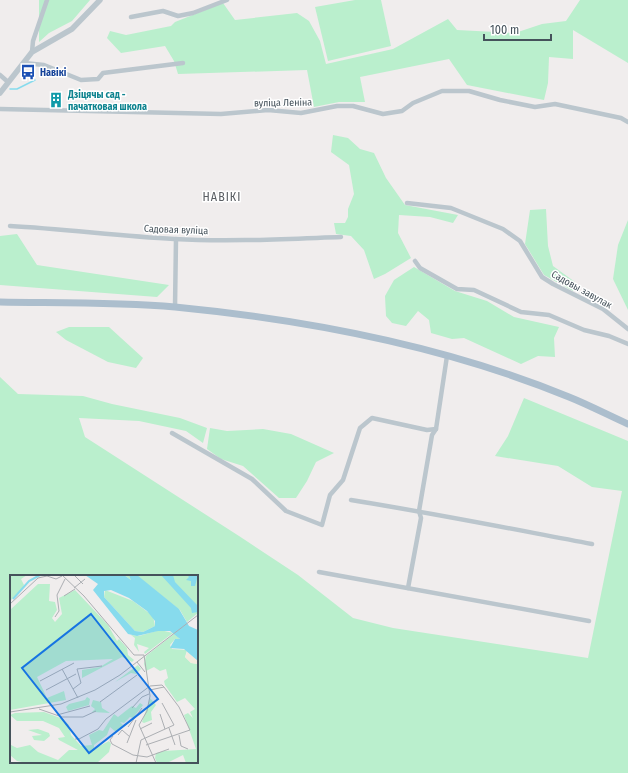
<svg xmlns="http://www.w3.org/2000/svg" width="628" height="773" viewBox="0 0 628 773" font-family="'Fira Sans Condensed',sans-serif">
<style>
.green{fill:#baefcd;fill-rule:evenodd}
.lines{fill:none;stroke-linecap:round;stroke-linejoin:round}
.stream{stroke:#87dbed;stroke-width:1.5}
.minor{stroke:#bbc6cd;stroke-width:4.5}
.tertiary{stroke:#bbc6cd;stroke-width:5.5}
.primary{stroke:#acbecd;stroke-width:7}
.labels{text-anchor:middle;stroke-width:3;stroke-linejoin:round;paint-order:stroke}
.transit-label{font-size:10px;font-weight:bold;fill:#164399;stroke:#fff;text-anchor:start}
.culture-label{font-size:10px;font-weight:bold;fill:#0d838f;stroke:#fff;text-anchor:start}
.street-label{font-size:10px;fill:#45525b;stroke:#fff}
.quarter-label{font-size:12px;letter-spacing:1px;fill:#5a5e63;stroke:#fff}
.inset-river{fill:none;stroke:#87dbed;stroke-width:2}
.inset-road{fill:none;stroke:#acafb3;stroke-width:1}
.view{fill:#1674e2;fill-opacity:0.15;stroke:#1674e2;stroke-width:2}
.inset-edge{fill:none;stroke:#45525b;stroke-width:2}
</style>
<rect width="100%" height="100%" fill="#f0eded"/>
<g class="green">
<path d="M39 0H90L72 21 49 33 39 42Z"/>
<path d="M355 0H381L391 46 328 61 315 7Z"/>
<path d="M580 0H628V63L573 30V59L549 57 548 83 544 100 467 85 449 59 360 77 365 102H339L314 107 307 70 178 74 174 61 165 46 121 53 107 38 110 31 126 35 171 26 175 22 223 3 235 20 297 13 309 21 320 41 326 64 393 49 448 19 457 30 515 33 542 24 566 21Z"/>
<path d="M333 135 348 138 360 149 374 153 386 178 405 205 458 215 453 223 430 217 399 215 398 233 411 258 385 274 374 279 364 250 351 236 336 234 334 223H345L348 217V209L354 194 349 165 331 152Z"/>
<path d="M546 209 548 246 553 266 575 282 573 291 544 275 525 244 530 210Z"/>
<path d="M628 220V310L613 279 618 245Z"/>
<path d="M17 234 37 265 169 285 157 297 0 285V236Z"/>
<path d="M414 267 455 291 487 301 514 317 559 327 554 338 555 357 538 356 521 364 464 338 452 339 431 333 429 320 418 311 406 326 392 323 386 316 385 296 394 280Z"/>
<path d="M69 327H109L143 358 136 368 108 362 66 340 56 332Z"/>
<path d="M0 377 18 394 83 396 112 404 180 418 207 428 203 443 186 431 139 421 79 418 85 437 239 536 298 575 353 618 393 628 588 658 622 491 592 487 558 466 495 456 508 436 524 398 628 441V773H0ZM11 576H197V762H11Z"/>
<path d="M210 428 227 431 263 429 291 434 334 453 316 462 307 481 296 498H279L243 466 221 459 207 449Z"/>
</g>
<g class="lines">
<path class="stream" d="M10 89H17L35 80"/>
<g class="minor">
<path d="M131 17 163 11 178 16 193 13 227 0"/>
<path d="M32 52 33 41 47 0"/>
<path d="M24 63 44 65 81 80 98 79 103 73 183 63"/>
<path d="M0 75 8 82"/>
<path d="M0 109 221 114 268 110 301 113 337 106H353L383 114 402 111 413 103 442 91H469L500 100 535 107 555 104 621 118 628 122"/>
<path d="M407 203 451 208 503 229 520 241 542 277 553 284 603 309 628 329"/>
<path d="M10 226C65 229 119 236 174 239 229 242 285 239 341 237"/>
<path d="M415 261 420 268 457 289 474 290 521 312 549 315 584 330 609 336 628 344"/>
<path d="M175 307 176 239"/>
<path d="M172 433 252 479 286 511 322 525 330 495 343 480 360 428 372 418 427 430 436 429"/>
<path d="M351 500C432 513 512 529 592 544"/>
<path d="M319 572 589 621"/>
<path d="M408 588 421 518 419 511 432 435 436 429 447 356"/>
</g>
<path class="tertiary" d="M0 93 32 52 72 29 100 0"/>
<path class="primary" d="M0 302C58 303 117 302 175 307 309 320 445 346 569 397 589 405 608 415 628 424"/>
</g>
<defs>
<g id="bus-bare" transform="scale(1.2)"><path d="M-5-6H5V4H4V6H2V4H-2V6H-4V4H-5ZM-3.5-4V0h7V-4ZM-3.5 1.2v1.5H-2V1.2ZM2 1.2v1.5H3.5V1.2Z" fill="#1a4fb4" stroke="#fff" stroke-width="2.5" paint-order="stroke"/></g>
<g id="building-bare" transform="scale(1.2)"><path d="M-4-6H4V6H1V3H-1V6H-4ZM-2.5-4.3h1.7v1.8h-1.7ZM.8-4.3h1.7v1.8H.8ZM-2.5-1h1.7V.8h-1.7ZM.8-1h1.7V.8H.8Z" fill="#0f9aa8" stroke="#fff" stroke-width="2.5" paint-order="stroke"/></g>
</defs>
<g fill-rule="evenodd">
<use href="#bus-bare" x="28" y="72"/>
<use href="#building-bare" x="56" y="100"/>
</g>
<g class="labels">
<g class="transit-label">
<text x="40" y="76">Навікі</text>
</g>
<g class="culture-label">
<text x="68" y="98">Дзіцячы сад -<tspan x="68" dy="12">пачатковая школа</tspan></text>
</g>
<g class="street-label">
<text transform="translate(283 102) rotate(-1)" y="4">вуліца Леніна</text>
<text transform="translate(176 229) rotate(2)" y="4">Садовая вуліца</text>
<text transform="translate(582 289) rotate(29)" y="4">Садовы завулак</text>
</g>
<g class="quarter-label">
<text x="222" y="201">НАВІКІ</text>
</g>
</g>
<g transform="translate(10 575)">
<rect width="188" height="188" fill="#f0eded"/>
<path d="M0 0H17L11 4 14 10 12 14 0 26ZM114 0H188V38L177 47 170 35 131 4 121 5ZM28 9H40L39 26 45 27 47 35 42 43 45 47 52 39 49 23 65 15 98 50 107 66 109 64 117 73 118 80 124 85 122 87 112 82 72 103V95L90 92 103 84 56 86 27 102 37 123 54 116 56 125 0 135V35ZM95 15 123 26 143 41 145 51 133 57 125 56 94 22ZM150 55 163 58 135 79 134 77 139 73 127 69 129 77 124 70 125 63 121 60 129 61ZM164 59 170 64H165L160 70 162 74 177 75 175 82 181 88 188 89V188H176L173 180 157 188H147L145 183 146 178 154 176 186 174 174 140 178 138 183 143 180 137 185 134 175 123 167 127 155 110 154 106 158 103 156 94 150 96 144 92 136 96 134 89 136 81ZM128 90 131 94 126 99 121 98 105 107ZM77 122 80 124 79 130 58 136 56 132 59 129 75 125ZM140 123 146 130 141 137 142 145 134 148 132 147ZM83 125 91 127 92 133 100 138 82 137 85 134 81 131ZM130 128 133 130 123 143 120 142 114 148 110 147 113 150 106 157 100 152 97 160 84 170V174L99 166 101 169 99 177 87 188H17L7 186 0 180 1 170 7 173 20 170 28 177 48 185 59 175H68L49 165 48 163 55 162 49 153 33 146H7L0 140 5 138 34 137 53 144 59 150 61 160 71 171 82 170 79 160 89 155 93 156 104 139 108 142 122 131 126 133ZM28 154 39 158 40 161 34 166 24 165 22 161 32 160 18 155Z" fill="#baefcd"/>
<path d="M178 76 185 82 188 89 181 88 175 82Z" fill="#f2ebde"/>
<path d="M75 0H114L121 5 119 0H127L169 34 179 51 188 55V86L174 74 160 73 165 64H170L160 56H148L127 61 118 59 83 15 88 9ZM101 15 119 23 137 36 145 46V51L133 57 125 56 94 22V16ZM151 0H163L165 7 187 30 188 37 182 38 181 33ZM177 0H188L185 11H181V6L176 5 179 2Z" fill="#87dbed" fill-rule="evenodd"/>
<path class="inset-river" d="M3 24 19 6 30 0"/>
<path class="inset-road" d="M52 0 74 21 124 80H134L140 121 137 136 129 150 146 188M64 0 73 9M64 13 75 4M54 21 65 14M0 29 28 3 37 1 46 4 52 1M45 42 49 36 47 20 55 4M127 87 135 97M52 94 68 123M30 106 64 88M63 114 71 108 67 94 92 91M36 115 66 99M90 127 127 100M122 133 132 122 139 119M29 134 52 142H73L86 136M0 137 51 129 85 115 110 100 188 40M150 139 155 154M47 140 80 131M118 152 132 133M159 153 165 170M130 154 142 148M108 160 112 155 120 162M169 160 171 171 178 174M103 161 100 165 102 169 123 180 137 182 159 174M65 164H69L88 154 96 144 140 111 152 110 154 112M117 168 126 145M136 170 180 155 169 132 154 112 140 115M126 188 131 165 164 150 152 128"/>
<path class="view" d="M81 39 148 124 79 178 12 93Z"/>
<rect width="188" height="188" class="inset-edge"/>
</g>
<path d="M484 34v6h67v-6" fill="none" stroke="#45525b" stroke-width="2"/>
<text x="490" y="34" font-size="12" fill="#45525b" stroke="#ffffff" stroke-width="3" paint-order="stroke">100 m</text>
</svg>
